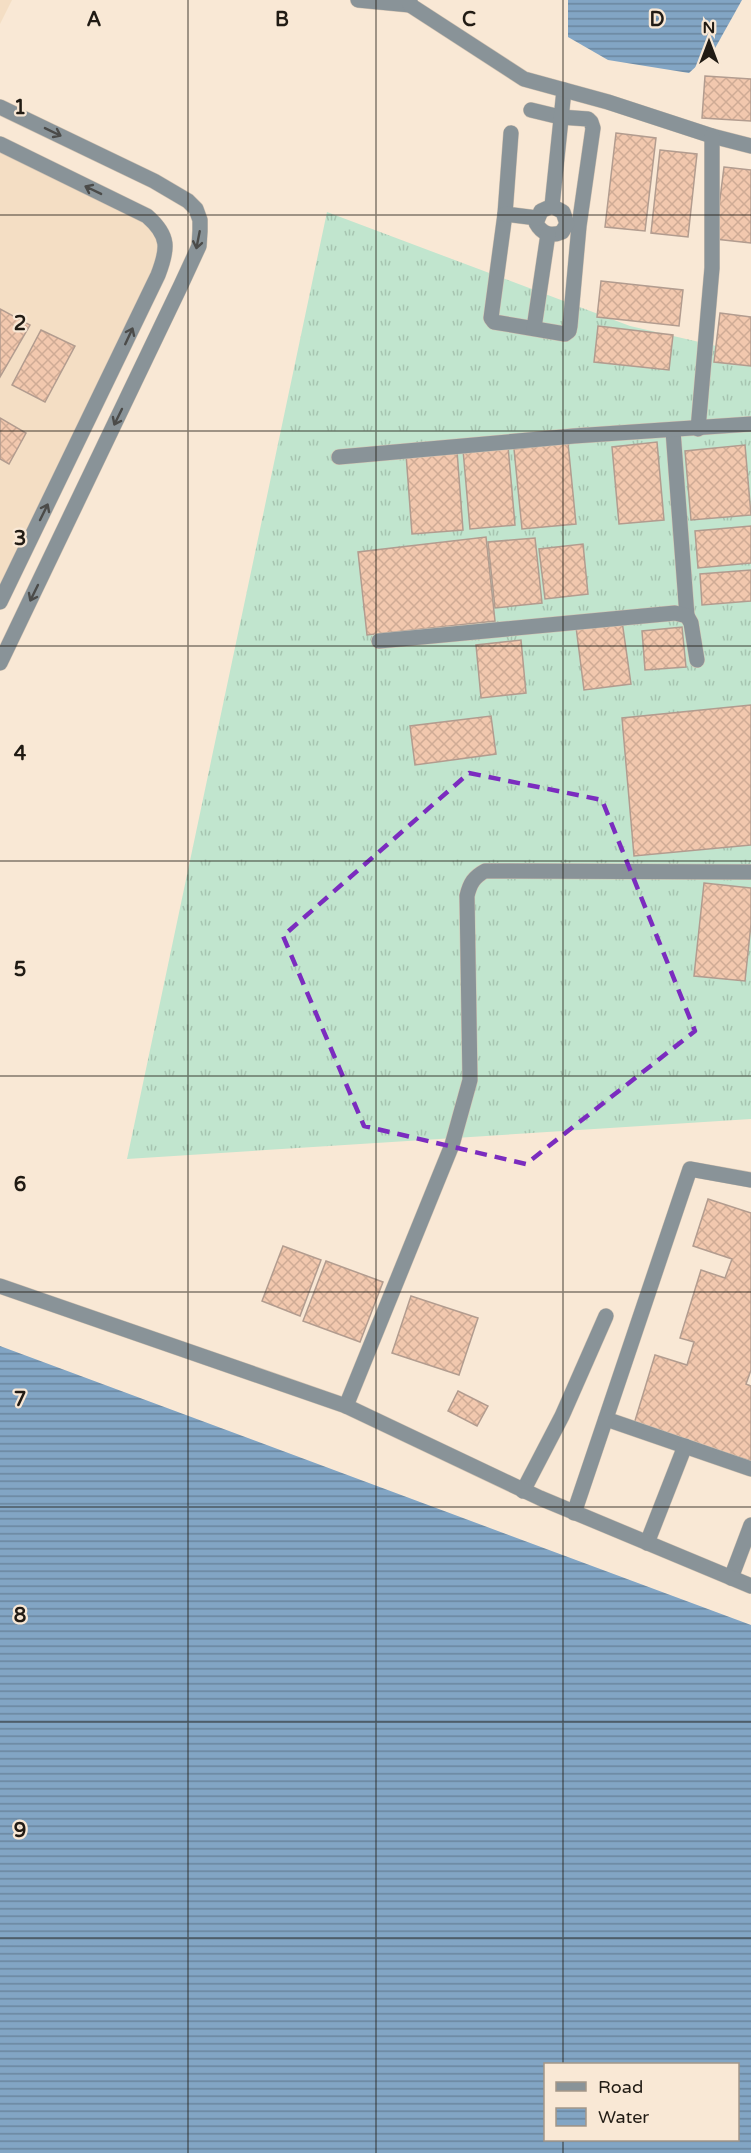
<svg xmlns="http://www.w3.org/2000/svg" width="751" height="2153" viewBox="0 0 751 2153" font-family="'Varela Round',sans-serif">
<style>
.built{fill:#f4dec4}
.grass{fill:url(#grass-tufts)}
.water{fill:url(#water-rules);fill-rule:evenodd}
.building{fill:url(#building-cross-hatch);stroke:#b29c8f;stroke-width:1.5}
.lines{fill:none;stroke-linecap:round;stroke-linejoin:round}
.service-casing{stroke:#d2c3b2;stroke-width:16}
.minor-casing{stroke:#d2c3b2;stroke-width:16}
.tertiary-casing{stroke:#d2c3b2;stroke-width:16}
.service{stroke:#899398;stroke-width:15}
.minor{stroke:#899398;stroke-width:15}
.tertiary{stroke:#899398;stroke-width:15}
.oneway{stroke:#4b4b49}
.marked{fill:none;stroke:#7b2cbf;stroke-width:4.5;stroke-dasharray:12 8;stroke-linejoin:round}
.grid{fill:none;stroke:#211b14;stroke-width:1.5;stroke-opacity:0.55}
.grid-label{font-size:20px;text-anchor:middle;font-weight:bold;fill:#211b14;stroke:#f9e8d5;stroke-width:4.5;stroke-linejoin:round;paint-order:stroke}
</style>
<defs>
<pattern id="grass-tufts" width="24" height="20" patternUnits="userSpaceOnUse" patternTransform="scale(1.5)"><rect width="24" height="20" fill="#c1e5ce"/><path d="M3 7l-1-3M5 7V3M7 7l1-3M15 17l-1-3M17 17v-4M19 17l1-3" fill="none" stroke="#a6c4b0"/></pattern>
<pattern id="water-rules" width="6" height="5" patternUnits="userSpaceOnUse" patternTransform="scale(1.5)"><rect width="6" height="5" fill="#82a5c4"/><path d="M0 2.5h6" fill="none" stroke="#6a869e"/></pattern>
<pattern id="building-cross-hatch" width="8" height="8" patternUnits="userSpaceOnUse" patternTransform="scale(1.5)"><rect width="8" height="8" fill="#f2c8ae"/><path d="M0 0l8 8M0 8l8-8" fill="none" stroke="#cfab95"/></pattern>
</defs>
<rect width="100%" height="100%" fill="#f9e8d5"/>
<g class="built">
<path d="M0 0H12L0 24Z"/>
<path d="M0 139 169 236 0 590Z"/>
</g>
<path class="grass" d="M327 212 630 326 751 354V1119L127 1159Z"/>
<g class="water">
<path d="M568 0H742L714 50 689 73 608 60 568 37Z"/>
<path d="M0 1346 751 1625V2153H0ZM738 2064V2140H546V2064Z"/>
</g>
<g class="building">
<path d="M705 76 751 79V121L702 118Z"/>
<path d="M616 133 656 138 645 231 605 227Z"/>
<path d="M660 150 697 154 688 237 651 233Z"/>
<path d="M724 167 751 170V243L715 239Z"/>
<path d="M601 281 683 290 679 326 597 317Z"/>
<path d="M0 309 30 325 0 377Z"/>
<path d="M720 313 751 317V366L714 362Z"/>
<path d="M598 326 673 335 669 370 594 362Z"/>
<path d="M41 330 75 346 45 402 12 385Z"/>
<path d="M0 418 26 433 9 464 0 459Z"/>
<path d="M657 442 664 520 619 524 612 447Z"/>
<path d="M568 443 576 524 522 529 514 449Z"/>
<path d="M745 445 751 515 691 520 685 451Z"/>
<path d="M508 446 515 525 470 529 463 450Z"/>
<path d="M457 451 463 530 412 534 406 454Z"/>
<path d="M751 526V563L698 568 695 531Z"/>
<path d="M486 537 495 621 367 635 358 552Z"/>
<path d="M535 538 542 603 495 608 488 542Z"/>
<path d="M583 544 588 594 545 599 539 549Z"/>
<path d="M751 570V601L702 605 700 574Z"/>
<path d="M622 621 631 684 584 690 576 627Z"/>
<path d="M682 627 686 667 645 670 642 631Z"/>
<path d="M521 640 526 693 481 698 476 645Z"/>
<path d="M751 705V845L634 856 622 718Z"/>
<path d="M491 716 496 754 415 765 410 726Z"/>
<path d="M704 883 751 888V924L745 981 694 976Z"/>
<path d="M708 1199 751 1213V1370L746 1384 751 1386V1461L634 1424 655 1355 687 1365 694 1342 680 1338 701 1270 725 1278 732 1259 693 1246Z"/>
<path d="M283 1246 321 1260 300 1316 262 1301Z"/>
<path d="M326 1261 383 1282 360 1342 303 1321Z"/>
<path d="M411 1296 478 1318 459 1375 392 1353Z"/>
<path d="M458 1391 488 1406 477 1426 448 1411Z"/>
</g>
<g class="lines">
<g class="service-casing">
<g id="service">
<path d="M511 133 505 214 491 318 494 322 565 334 569 331 570 326 579 226 593 128 591 122 588 119 560 117 531 110"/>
<path d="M552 206 563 212 567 224 562 232C551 237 542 234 536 223L541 211 552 206 564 90"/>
<path d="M505 214 537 218"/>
<path d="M534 328 548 234"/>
<path d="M606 1419 751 1469"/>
<path d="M523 1491 562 1416 606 1316"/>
<path d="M574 1513 690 1169 751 1180"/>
<path d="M647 1543 685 1446"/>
<path d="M731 1578 751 1525"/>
</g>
</g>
<g class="minor-casing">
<g id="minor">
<path d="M358 0 410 5"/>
<path d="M410 0V5L524 79 608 102 712 136 751 146"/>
<path d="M0 107 154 181 188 201 196 209 200 220V231L199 246 181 285 0 663"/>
<path d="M0 144 147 216C170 236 168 249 158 275L0 602"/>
<path d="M698 429 712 268V136"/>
<path d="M673 431 687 616"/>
<path d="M339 457 574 436 751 424"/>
<path d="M379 641 675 613 687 616 691 623 697 660"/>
<path d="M346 1406 452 1145 470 1080 467 896C470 883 474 877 485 871L751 872"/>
</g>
</g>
<g class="tertiary-casing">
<path id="tertiary" d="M0 1286 346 1406 540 1498 751 1586"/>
</g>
<use href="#service" class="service"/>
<use href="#minor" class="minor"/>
<use href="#tertiary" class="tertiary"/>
</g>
<defs><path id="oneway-shaft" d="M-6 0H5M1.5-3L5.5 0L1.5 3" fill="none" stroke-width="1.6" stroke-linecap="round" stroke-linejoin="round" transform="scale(1.5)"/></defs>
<g class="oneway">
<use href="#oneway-shaft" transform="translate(53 132) rotate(26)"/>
<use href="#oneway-shaft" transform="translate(93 190) rotate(-154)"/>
<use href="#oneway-shaft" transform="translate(198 240) rotate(101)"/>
<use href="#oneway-shaft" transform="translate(129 336) rotate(-65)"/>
<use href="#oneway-shaft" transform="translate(118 417) rotate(116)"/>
<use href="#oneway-shaft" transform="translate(44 512) rotate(-64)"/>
<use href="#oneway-shaft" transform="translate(34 593) rotate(116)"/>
</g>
<path class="marked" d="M469 773 602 800 695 1031 526 1164 364 1126 283 936Z"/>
<path class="grid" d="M188 0V2153M376 0V2153M563 0V2064M0 215H751M0 431H751M0 646H751M0 861H751M0 1076H751M0 1292H751M0 1507H751M0 1722H751M0 1938H751M563 2140V2153"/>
<g class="grid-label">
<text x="94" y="26">A</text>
<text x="282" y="26">B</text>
<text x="469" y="26">C</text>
<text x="657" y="26">D</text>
<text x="20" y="114">1</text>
<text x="20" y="330">2</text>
<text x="20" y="545">3</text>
<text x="20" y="760">4</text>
<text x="20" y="976">5</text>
<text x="20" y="1191">6</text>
<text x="20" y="1406">7</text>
<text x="20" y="1622">8</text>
<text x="20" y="1837">9</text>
</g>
<rect x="544" y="2063" width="195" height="78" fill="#f9e8d5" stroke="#a39688" stroke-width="1.5"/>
<rect x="556" y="2082" width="30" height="9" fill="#899398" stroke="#a39688" stroke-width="1.5"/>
<text x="598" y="2093" font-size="18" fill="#211b14">Road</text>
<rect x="556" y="2108" width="30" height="18" fill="url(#water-rules)" stroke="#a39688" stroke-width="1.5"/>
<text x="598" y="2123" font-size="18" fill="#211b14">Water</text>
<g transform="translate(709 42)" stroke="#f9e8d5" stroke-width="4.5" paint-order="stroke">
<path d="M0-4.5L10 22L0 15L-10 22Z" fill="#211b14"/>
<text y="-9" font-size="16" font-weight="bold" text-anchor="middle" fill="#211b14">N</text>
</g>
</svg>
